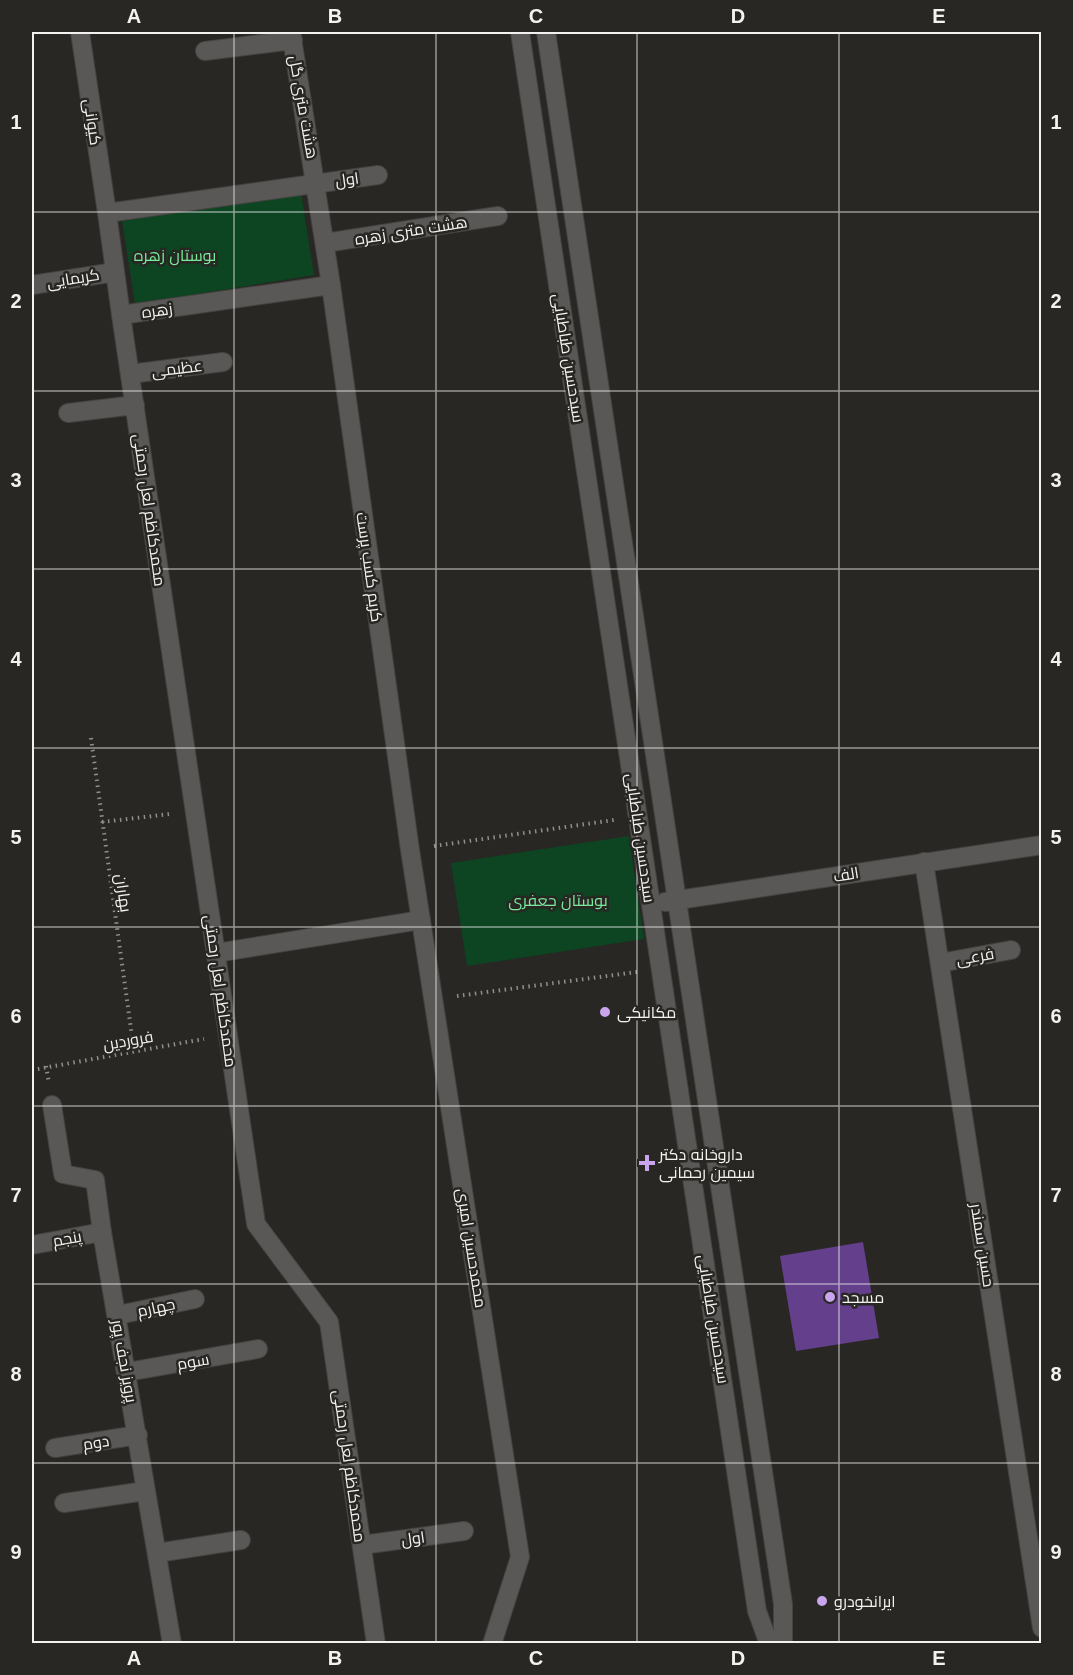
<svg xmlns="http://www.w3.org/2000/svg" width="1073" height="1675" viewBox="0 0 1073 1675" font-family="Helvetica,Cairo,sans-serif">
<style>
.green{fill:#0d4422}
.building{fill:#643f8c}
.lines{fill:none;stroke-linecap:round;stroke-linejoin:round}
.minor-casing{stroke:#444340;stroke-width:20}
.tertiary-casing{stroke:#444340;stroke-width:20}
.path{stroke:#908f8c;stroke-width:4;stroke-dasharray:1.5 4.5;stroke-linecap:butt}
.minor{stroke:#5a5757;stroke-width:18}
.tertiary{stroke:#5a5757;stroke-width:18}
.grid{fill:none;stroke:#f3f2f0;stroke-width:1.5;stroke-opacity:0.55}
.poi-dot{fill:#c9a5ee;stroke:#282723;stroke-width:2}
.labels{text-anchor:middle;stroke-width:5;stroke-linejoin:round;paint-order:stroke}
.street-label{font-size:16px;fill:#f3f2f0;stroke:#282723}
.park-label{font-size:16px;fill:#79ec9c;stroke:#282723}
.poi-label{font-size:16px;fill:#f3f2f0;stroke:#282723;text-anchor:start}
.neatline{fill:none;stroke:#f3f2f0;stroke-width:2}
.grid-label{font-size:20px;text-anchor:middle;font-weight:bold;fill:#f3f2f0}
</style>
<rect width="100%" height="100%" fill="#282723"/>
<g class="green">
<path d="M301 193 314 275 135 304 122 221Z"/>
<path d="M629 836 644 939 467 966 451 863Z"/>
</g>
<path class="building" d="M863 1242 879 1338 796 1351 780 1256Z"/>
<g class="lines">
<g class="minor-casing">
<g id="minor">
<path d="M80 32 107 213"/>
<path d="M291 32 331 285 121 315 107 213 378 175"/>
<path d="M205 51 293 40"/>
<path d="M325 243 498 216"/>
<path d="M32 285 115 272"/>
<path d="M331 285 410 850 520 1557 492 1644"/>
<path d="M121 315 256 1224 329 1322 376 1644"/>
<path d="M130 374 223 362"/>
<path d="M68 413 135 405"/>
<path d="M924 862 1042 1628"/>
<path d="M216 953 421 920"/>
<path d="M940 963 1011 950"/>
<path d="M52 1105 63 1174 95 1180 102 1232 172 1644"/>
<path d="M32 1245 102 1232"/>
<path d="M118 1315 195 1299"/>
<path d="M127 1372 258 1349"/>
<path d="M55 1448 138 1435"/>
<path d="M64 1503 145 1491"/>
<path d="M362 1545 464 1531"/>
<path d="M157 1553 241 1540"/>
</g>
</g>
<g class="tertiary-casing">
<g id="tertiary">
<path d="M520 32 757 1611 769 1644"/>
<path d="M546 32 783 1604V1644"/>
<path d="M665 902 1042 845"/>
</g>
</g>
<g class="path">
<path d="M91 738 134 1051"/>
<path d="M102 822 170 814"/>
<path d="M434 846 614 820"/>
<path d="M457 996 637 972"/>
<path d="M46 1066 49 1083"/>
<path d="M32 1070 204 1039"/>
</g>
<use href="#minor" class="minor"/>
<use href="#tertiary" class="tertiary"/>
</g>
<path class="grid" d="M234 32V1644M436 32V1644M637 32V1644M839 32V1644M32 212H1042M32 391H1042M32 569H1042M32 748H1042M32 927H1042M32 1106H1042M32 1284H1042M32 1463H1042"/>
<g class="poi-dot">
<circle cx="605" cy="1012" r="6"/>
<path d="M644 1154h6v6h6v6h-6v6h-6v-6h-6v-6h6z"/>
<circle cx="830" cy="1297" r="6"/>
<circle cx="822" cy="1601" r="6"/>
</g>
<g class="labels">
<g class="street-label">
<text transform="translate(304 107) rotate(80)" y="6">هشت متری گل</text>
<text transform="translate(93 122) rotate(82)" y="6">کیوانی</text>
<text transform="translate(347 179) rotate(-8)" y="6">اول</text>
<text transform="translate(411 230) rotate(-9)" y="6">هشت متری زهره</text>
<text transform="translate(73 278) rotate(-9)" y="6">کریمایی</text>
<text transform="translate(157 310) rotate(-8)" y="6">زهره</text>
<text transform="translate(569 358) rotate(81)" y="6">سیدحسین طباطبایی</text>
<text transform="translate(177 368) rotate(-7)" y="6">عظیمی</text>
<text transform="translate(150 510) rotate(82)" y="6">محمدکاظم لعل رحمتی</text>
<text transform="translate(370 567) rotate(82)" y="6">کریم کسب پرست</text>
<text transform="translate(641 838) rotate(82)" y="6">سیدحسین طباطبایی</text>
<text transform="translate(846 874) rotate(-9)" y="6">الف</text>
<text transform="translate(124 893) rotate(82)" y="6">بهاران</text>
<text transform="translate(975 956) rotate(-10)" y="6">فرعی</text>
<text transform="translate(221 991) rotate(82)" y="6">محمدکاظم لعل رحمتی</text>
<text transform="translate(128 1040) rotate(-10)" y="6">فروردین</text>
<text transform="translate(67 1238) rotate(-10)" y="6">پنجم</text>
<text transform="translate(983 1245) rotate(81)" y="6">حسین سمندر</text>
<text transform="translate(472 1248) rotate(81)" y="6">محمدحسین امیری</text>
<text transform="translate(156 1307) rotate(-12)" y="6">چهارم</text>
<text transform="translate(714 1319) rotate(81)" y="6">سیدحسین طباطبایی</text>
<text transform="translate(125 1361) rotate(80)" y="6">پرویز نجف پور</text>
<text transform="translate(193 1361) rotate(-10)" y="6">سوم</text>
<text transform="translate(96 1442) rotate(-9)" y="6">دوم</text>
<text transform="translate(350 1466) rotate(82)" y="6">محمدکاظم لعل رحمتی</text>
<text transform="translate(413 1538) rotate(-8)" y="6">اول</text>
</g>
<g class="park-label">
<text x="175" y="261">بوستان زهره</text>
<text x="558" y="906">بوستان جعفری</text>
</g>
<g class="poi-label">
<text x="617" y="1018">مکانیکی</text>
<text x="659" y="1160">داروخانه دکتر<tspan x="659" dy="18">سیمین رحمانی</tspan></text>
<text x="842" y="1303">مسجد</text>
<text x="834" y="1607">ایرانخودرو</text>
</g>
</g>
<rect width="1073" height="1675" fill="none" stroke="#282723" stroke-width="66"/>
<rect x="33" y="33" width="1007" height="1609" class="neatline"/>
<g class="grid-label">
<text x="134" y="23">A</text>
<text x="335" y="23">B</text>
<text x="536" y="23">C</text>
<text x="738" y="23">D</text>
<text x="939" y="23">E</text>
<text x="16" y="129">1</text>
<text x="1056" y="129">1</text>
<text x="16" y="308">2</text>
<text x="1056" y="308">2</text>
<text x="16" y="487">3</text>
<text x="1056" y="487">3</text>
<text x="16" y="666">4</text>
<text x="1056" y="666">4</text>
<text x="16" y="844">5</text>
<text x="1056" y="844">5</text>
<text x="16" y="1023">6</text>
<text x="1056" y="1023">6</text>
<text x="16" y="1202">7</text>
<text x="1056" y="1202">7</text>
<text x="16" y="1381">8</text>
<text x="1056" y="1381">8</text>
<text x="16" y="1559">9</text>
<text x="1056" y="1559">9</text>
<text x="134" y="1665">A</text>
<text x="335" y="1665">B</text>
<text x="536" y="1665">C</text>
<text x="738" y="1665">D</text>
<text x="939" y="1665">E</text>
</g>
</svg>
